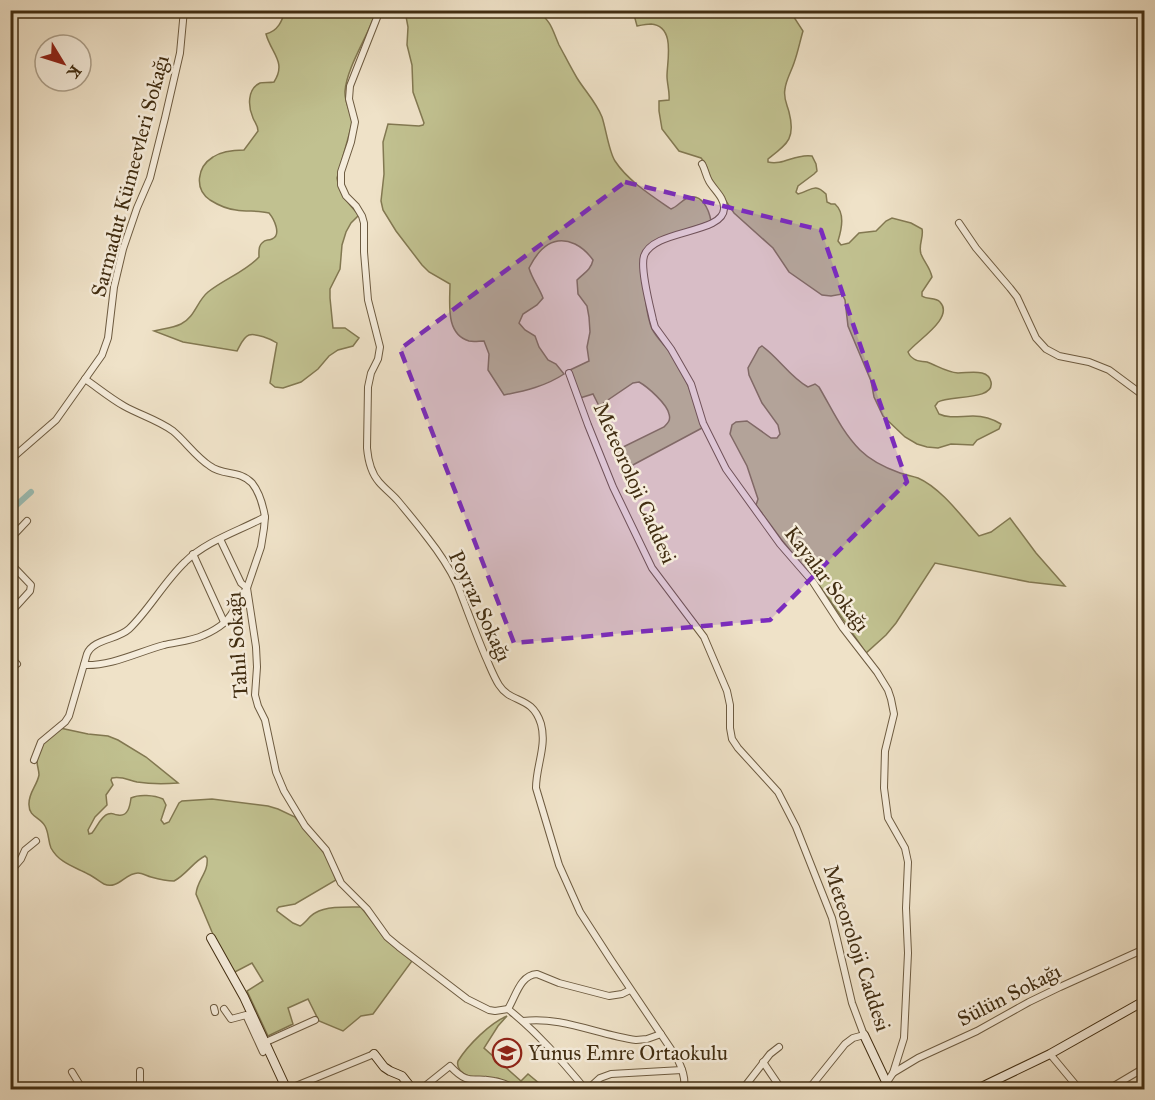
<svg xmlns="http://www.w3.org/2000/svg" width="1155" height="1100" viewBox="0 0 1155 1100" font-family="'IM FELL Great Primer',serif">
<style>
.green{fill:#c1c190;stroke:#827851;stroke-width:1.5}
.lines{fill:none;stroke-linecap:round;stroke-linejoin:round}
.canal{stroke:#9abeb5;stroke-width:6}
.street-casing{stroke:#6d5b40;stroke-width:8}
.secondary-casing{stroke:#422e12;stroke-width:10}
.street{stroke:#f5ecdb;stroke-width:6}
.secondary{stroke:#f5ecdb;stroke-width:8}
.marked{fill:#7b2cbf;fill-opacity:0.2;stroke:#7b2cbf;stroke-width:4.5;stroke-dasharray:12 8;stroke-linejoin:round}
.labels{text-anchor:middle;stroke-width:5;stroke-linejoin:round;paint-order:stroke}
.street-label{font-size:21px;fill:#422e12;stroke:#f5ecdb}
.poi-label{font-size:21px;fill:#422e12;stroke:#f5ecdb;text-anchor:start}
</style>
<rect width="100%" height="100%" fill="#efe2c8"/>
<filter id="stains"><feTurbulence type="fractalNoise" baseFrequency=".00333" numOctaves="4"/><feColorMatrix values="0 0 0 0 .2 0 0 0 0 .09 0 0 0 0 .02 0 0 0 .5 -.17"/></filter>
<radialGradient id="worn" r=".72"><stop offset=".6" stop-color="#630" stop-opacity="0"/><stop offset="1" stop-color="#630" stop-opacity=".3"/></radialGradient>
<g class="green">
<path d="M285 11H376C369 35 347 66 345 91 344 103 352 112 352 124L337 178C339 194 349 204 359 215L351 223 346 232 342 245 340 269 330 289V298L333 328H345L359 338 353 346 338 350 329 356 318 369 301 382 283 388 275 387 270 383 277 343C271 339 256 333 249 335 243 337 240 346 237 351L183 342 154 331C162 329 173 328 181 324 195 317 197 301 208 292 224 279 245 272 259 257 259 253 258 246 262 243 266 239 267 241 272 239 282 235 274 219 269 213 259 210 247 212 236 210 227 209 218 205 210 200 194 189 197 167 213 157 222 151 234 150 244 150L258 131C258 125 255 123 253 118 248 107 247 89 260 83 263 82 270 83 274 82 287 62 271 53 266 34 278 31 282 21 285 11Z"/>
<path d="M405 11H538C552 23 552 29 559 45 565 56 571 68 577 78 585 91 596 102 602 117 606 129 609 152 615 161 628 181 652 196 671 209 677 207 681 201 687 198 702 192 709 210 711 221L679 232 642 255C644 277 644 309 652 329 657 339 666 346 672 355 687 379 695 400 702 428L631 466 615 451 664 427C668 423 671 420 669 414 667 404 648 387 639 382L633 383 599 406 593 394 580 398 570 370 589 361 587 347 590 332 589 317 587 306 578 294 577 280C584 273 591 270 593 260 588 253 583 248 575 244 553 234 539 248 529 268 532 279 539 287 543 298L537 305 523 314 519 323 525 330 535 336 539 347 548 360 556 364 564 374C546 386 525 391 504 395L488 370 489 354 484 341C479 341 474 342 469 341 445 334 450 303 450 284L429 272 422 265 396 231 383 210 381 201 384 174 383 142 388 124 419 126 423 125 424 123 413 92 412 65 407 45 408 27Z"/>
<path d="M633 11H790L803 31C800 41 798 52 794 63 791 72 786 80 785 89 783 98 787 104 789 112 796 139 787 144 768 159V162C783 166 796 153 812 156L816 164 817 171 814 174 798 186 796 192 798 194C811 191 814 182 826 194L827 202 831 204H835C845 213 842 228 838 241L841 245 849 243 859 233 876 231 886 221 892 218 911 223 922 229C924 237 918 245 921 254 924 262 930 267 932 277L922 292V296C928 300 935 297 940 302 955 318 916 341 908 352 910 356 910 356 914 359 918 362 922 361 927 362 938 366 946 372 958 373 966 373 974 371 982 373 986 374 990 377 991 382 995 401 948 395 938 402 937 403 936 405 935 406L939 414C949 419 961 416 973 416 982 416 993 419 1001 424L999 429 977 440 973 445 951 444 938 448 927 447 917 444 905 437 883 416 874 397 871 381 848 326 845 300 842 294 831 296 822 295 789 272 773 248 734 213 711 179 705 163 701 158 679 151 662 129 659 111V101L669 100C670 92 667 84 667 76 667 61 676 26 651 24 647 24 642 25 637 26Z"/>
<path d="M762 346C779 358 790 377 808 387L815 384 819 387C832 409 842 432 860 450 871 461 886 468 900 473 906 475 912 476 918 478 941 488 962 517 979 536L991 532 1010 518 1036 553 1065 586 1029 582 935 563 896 623 886 635 866 653 825 593 781 539 756 505 758 499 747 466 730 434 732 425 736 422 747 421 771 438H777L780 434 778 425 762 403 749 375 748 368 759 348Z"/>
<path d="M60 728 88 734 108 736 118 740 146 757 178 783C165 784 150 784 137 782 128 780 122 776 112 778L111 780 113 785 106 795 107 805 95 817 88 830 89 834 92 833C97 827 101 816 108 814 114 812 112 815 118 815 128 817 130 806 131 798 139 794 154 795 163 799L166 805 161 820 164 824 169 822 179 803 182 801 212 799 268 806 278 809 295 817 328 858 336 880 295 904 279 907 277 909V911L293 923 300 926C306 923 309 916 315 913 327 906 347 907 361 907L386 940 412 961 373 1014 361 1016 343 1031 319 1021 308 999 288 1008 293 1024 268 1036 247 991 263 981 252 963 233 973 212 932 196 894C197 880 209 872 207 858L205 856C194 861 186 875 174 881 166 881 158 879 151 877 147 876 142 873 138 873 125 873 118 890 104 884 99 881 94 877 88 874 75 867 59 863 51 848 48 841 49 833 45 826 40 817 29 817 29 805 28 793 37 786 39 775 39 770 37 766 37 761 36 746 50 737 60 728Z"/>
<path d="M507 1016 498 1026 484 1048 521 1081 528 1074 546 1089H522L510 1083 469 1076C462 1074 456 1068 458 1061 468 1045 490 1023 507 1016Z"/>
</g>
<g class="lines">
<path class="canal" d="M10 511 31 492"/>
<g class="street-casing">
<g id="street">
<path d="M380 10 350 86 349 99 355 122 351 142 341 172V185L346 196 356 206 362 216 364 223V252L368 300 380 347 378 359 371 373 368 387 367 448C368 459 371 473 379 482 385 489 392 494 398 501 408 513 418 525 427 537 438 551 449 567 457 584 467 609 476 635 487 660 491 669 494 677 499 685 511 704 532 695 541 724 547 746 536 766 536 788L559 865 580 912 611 960 677 1058C682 1068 686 1078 684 1090"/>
<path d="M702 164C705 169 706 176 709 181 714 190 725 198 724 209 723 234 653 229 644 256 640 269 650 306 653 320L655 327 671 349 691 384 703 423 726 469 780 544 813 582 843 628 877 672 888 690 891 699 894 714 885 751 884 788 888 818 905 848 908 862 906 908 908 953 904 1038 893 1073 887 1082"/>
<path d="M959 223 976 248 1010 288 1017 297 1036 338 1046 349 1059 356 1089 362 1109 370 1144 396"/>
<path d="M569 373 588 425 613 487 652 568 704 637 727 691 730 705V728L732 739 738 748 778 792 796 827 832 918 852 1003 864 1035 853 1038 845 1044 808 1090"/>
<path d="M85 379C98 388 110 398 124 406 140 415 158 420 173 431 186 442 196 457 210 466 223 476 240 470 252 483 260 493 263 505 265 517"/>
<path d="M10 460 56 420 102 355 108 338 114 287 123 249 137 208 150 178 165 118 180 53 184 10"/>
<path d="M10 539 27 521"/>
<path d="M193 554 224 622"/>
<path d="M10 563 31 585 30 591 10 613"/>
<path d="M10 657 17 664"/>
<path d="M84 665C112 666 138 652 164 645 177 642 192 641 204 635 211 632 218 628 224 623 235 613 238 600 247 588L241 583 220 539"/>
<path d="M34 760 41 742 65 722 69 716 87 654C93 639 117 640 129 629 149 610 164 582 185 562 206 541 239 531 265 517L264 528 261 547 247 588 256 647 257 667 255 695 258 706 265 720 276 772 284 791 305 826 326 850 341 883 367 909 387 937 399 947 467 999 489 1010 495 1011 508 1009C538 1033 562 1061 586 1090"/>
<path d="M10 872 21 859 25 850 36 841"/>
<path d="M214 1008 215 1012"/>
<path d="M224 1009 231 1019 246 1015 263 1052"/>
<path d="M508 1009C516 996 520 975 537 974L559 983 609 996 622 994 630 990"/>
<path d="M523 1021C562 1016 598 1035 636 1040L647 1039 661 1034"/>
<path d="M266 1042 315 1020"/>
<path d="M1050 1054 1080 1090"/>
<path d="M763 1062 782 1090"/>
<path d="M140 1071V1090"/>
<path d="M72 1072 83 1090"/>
<path d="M893 1073 918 1058 977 1031 1029 1002 1060 987 1142 950"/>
<path d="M286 1090 374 1054"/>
<path d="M420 1090 450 1066C470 1087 472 1076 494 1081 502 1082 510 1086 517 1090"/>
<path d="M479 1090 486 1080"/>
<path d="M587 1090 600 1078 611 1074 682 1070"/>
<path d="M742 1090 770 1054 779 1047"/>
<path d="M1107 1090 1144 1068"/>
</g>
</g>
<g class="secondary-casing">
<g id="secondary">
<path d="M211 938 244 997 287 1090"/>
<path d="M864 1035 890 1090"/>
<path d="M374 1054 384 1067 390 1071 402 1076 413 1090"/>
<path d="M975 1090 1050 1054 1144 1001"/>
</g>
</g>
<use href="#street" class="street"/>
<use href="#secondary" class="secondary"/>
</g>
<path class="marked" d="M625 182 821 230 907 482 770 620 514 643 400 349Z"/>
<defs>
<g id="school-ring" transform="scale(1.5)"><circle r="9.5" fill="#f5ecdb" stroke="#8f2418" stroke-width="1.5"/><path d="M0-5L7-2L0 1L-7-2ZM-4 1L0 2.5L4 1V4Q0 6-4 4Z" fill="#8f2418"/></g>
</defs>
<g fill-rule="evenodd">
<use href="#school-ring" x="507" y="1053"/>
</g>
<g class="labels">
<g class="street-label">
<text transform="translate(130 176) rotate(-75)" y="7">Sarmadut Kümeevleri Sokağı</text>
<text transform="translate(635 483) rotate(66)" y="7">Meteoroloji Caddesi</text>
<text transform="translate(827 579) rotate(53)" y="7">Kayalar Sokağı</text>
<text transform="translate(480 606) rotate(65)" y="7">Poyraz Sokağı</text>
<text transform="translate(237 645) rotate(-94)" y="7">Tahıl Sokağı</text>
<text transform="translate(857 948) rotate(72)" y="7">Meteoroloji Caddesi</text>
<text transform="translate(1009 995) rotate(-27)" y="7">Sülün Sokağı</text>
</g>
<g class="poi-label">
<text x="528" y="1060">Yunus Emre Ortaokulu</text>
</g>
</g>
<rect width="1155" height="1100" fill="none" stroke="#efe2c8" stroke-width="36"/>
<rect x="12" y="12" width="1131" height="1076" fill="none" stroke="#422e12" stroke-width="3"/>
<rect x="18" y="18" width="1119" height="1064" fill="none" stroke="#422e12" stroke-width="1.5"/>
<g transform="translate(63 63) rotate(128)"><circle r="28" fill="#f5ecdb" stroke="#ada08b" stroke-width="1.5"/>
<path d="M0-4.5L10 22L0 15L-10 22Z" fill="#8f2418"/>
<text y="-9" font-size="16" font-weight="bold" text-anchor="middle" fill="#422e12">K</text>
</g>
<rect width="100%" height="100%" filter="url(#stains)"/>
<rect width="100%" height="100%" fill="url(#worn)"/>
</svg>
